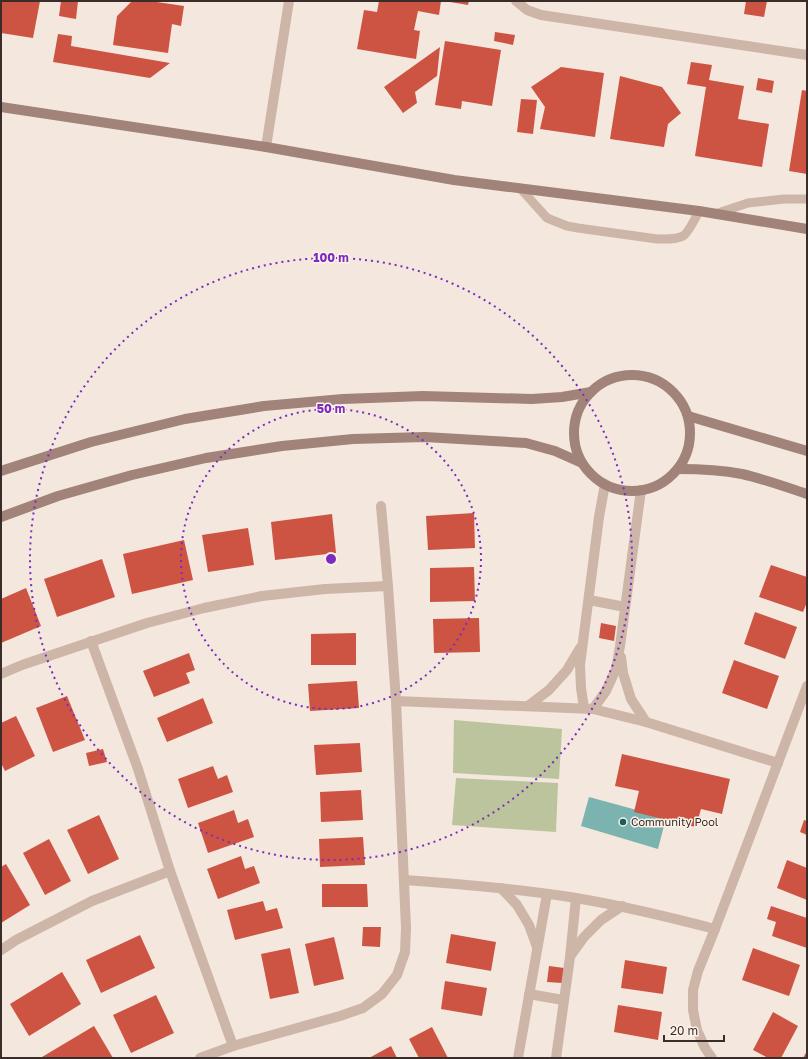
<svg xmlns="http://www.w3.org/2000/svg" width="808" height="1059" viewBox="0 0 808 1059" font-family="'Golos Text',sans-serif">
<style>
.green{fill:#bbc49c}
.water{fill:#7ab3af}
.building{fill:#cd5442}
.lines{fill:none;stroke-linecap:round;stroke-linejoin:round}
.lane{stroke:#cdb5a8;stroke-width:9}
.street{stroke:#cdb5a8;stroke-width:10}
.secondary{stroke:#a18379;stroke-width:10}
.ring{fill:none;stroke:#7b2cbf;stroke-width:2;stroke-dasharray:2 4}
.poi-dot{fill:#1b5e5b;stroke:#fbf2ea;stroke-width:1.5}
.labels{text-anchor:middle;stroke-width:3;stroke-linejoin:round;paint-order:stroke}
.poi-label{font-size:11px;fill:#3a2c29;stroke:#fbf2ea;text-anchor:start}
.centre{fill:#7b2cbf;stroke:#fbf2ea;stroke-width:2}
.ring-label{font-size:12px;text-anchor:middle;font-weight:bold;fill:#7b2cbf;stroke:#fbf2ea;stroke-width:3;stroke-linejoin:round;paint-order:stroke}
</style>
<rect width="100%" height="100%" fill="#f4e7dd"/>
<g class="green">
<path d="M454 720 562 729 559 779 453 773Z"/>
<path d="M456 778 558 783 556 832 452 825Z"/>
</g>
<path class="water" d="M589 797 666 818 658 849 581 826Z"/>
<g class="building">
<path d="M1 1H40L33 38 1 33Z"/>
<path d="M61 1H78L76 19 59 16Z"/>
<path d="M132 1H150L184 6 181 26 172 24 168 53 113 45 117 16Z"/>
<path d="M379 1H441L439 15 418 11 414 30 420 31 416 59 357 49 364 10 377 12Z"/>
<path d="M450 1H469L468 5 450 2Z"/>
<path d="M746 1H767L764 17 744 14Z"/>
<path d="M495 32 515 35 513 45 494 41Z"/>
<path d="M58 34 72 36 71 46 170 63 150 78 53 62Z"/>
<path d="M445 41 501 50 492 106 462 101 461 109 435 105Z"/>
<path d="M440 47 437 76 415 92 417 103 403 113 384 87Z"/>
<path d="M691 62 712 65 709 80 744 86 738 119 769 124 762 167 695 156 706 87 687 84Z"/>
<path d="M561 67 604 73 595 137 540 129 545 107 531 87Z"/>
<path d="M620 76 662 87 681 113 668 124 664 147 610 139Z"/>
<path d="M758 78 774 81 772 93 756 90Z"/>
<path d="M802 90 807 91V174L789 171Z"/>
<path d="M521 99 537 100 533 134 517 132Z"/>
<path d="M474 513 475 548 428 550 426 516Z"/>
<path d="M332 514 336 553 275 560 271 522Z"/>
<path d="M248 528 254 565 208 572 202 535Z"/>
<path d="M184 540 193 580 132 594 123 554Z"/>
<path d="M102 559 115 597 57 617 44 579Z"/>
<path d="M771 565 807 577V602L803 612 759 597Z"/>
<path d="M474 567 475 601 430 602V568Z"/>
<path d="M26 588 41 626 1 643V599Z"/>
<path d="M755 612 797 627 785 659 744 644Z"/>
<path d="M479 618 480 652 434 653 433 619Z"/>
<path d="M601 623 616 626 614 641 599 638Z"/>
<path d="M356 633V665H311V634Z"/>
<path d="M189 653 195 670 186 673 190 683 154 697 143 671Z"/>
<path d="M734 660 779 676 767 709 722 693Z"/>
<path d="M357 681 359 708 310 711 308 684Z"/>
<path d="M67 696 85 740 53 752 36 708Z"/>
<path d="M203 698 213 723 167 742 157 718Z"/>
<path d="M16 716 35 756 5 771 1 763V723Z"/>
<path d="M360 743 362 772 316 775 314 745Z"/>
<path d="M103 749 107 762 89 766 86 753Z"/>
<path d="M622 754 730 779 722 814 701 809 696 827 634 812 639 791 615 786Z"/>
<path d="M213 766 218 779 227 775 233 792 188 808 178 779Z"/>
<path d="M361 790 363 820 321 822 320 792Z"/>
<path d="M234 810 238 823 248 819 254 837 208 853 198 823Z"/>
<path d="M99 815 119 859 88 874 67 830Z"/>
<path d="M804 820 807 821V835L800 832Z"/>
<path d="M363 837 365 865 320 867 319 839Z"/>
<path d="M49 839 71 881 45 895 23 853Z"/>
<path d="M241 856 245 869 254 866 260 883 218 899 207 869Z"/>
<path d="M787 860 807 868V900L777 888Z"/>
<path d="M6 864 30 905 1 923V867Z"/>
<path d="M322 884H367L368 907H322Z"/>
<path d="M263 901 266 911 277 908 283 928 235 940 227 910Z"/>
<path d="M771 906 807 918V948L772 936 776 922 767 919Z"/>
<path d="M363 927H381L380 947 362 946Z"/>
<path d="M451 934 496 942 491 971 446 963Z"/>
<path d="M140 935 155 968 101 993 86 960Z"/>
<path d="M334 937 344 979 314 986 305 944Z"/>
<path d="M290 948 299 993 270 999 261 954Z"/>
<path d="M753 948 800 965 789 996 742 980Z"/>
<path d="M625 960 667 967 663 994 621 988Z"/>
<path d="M549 966 564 968 562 983 547 982Z"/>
<path d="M62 972 81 1004 29 1036 10 1004Z"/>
<path d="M445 981 487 988 482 1016 441 1009Z"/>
<path d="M156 995 174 1033 131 1053 113 1015Z"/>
<path d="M618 1005 662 1012 658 1040 614 1032Z"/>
<path d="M773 1012 798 1026 781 1058H768L753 1050Z"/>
<path d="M94 1026 113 1058H43L42 1057Z"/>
<path d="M432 1027 448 1058H419L409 1039Z"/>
<path d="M391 1046 397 1058H369Z"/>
<path d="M807 1051V1058H803Z"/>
</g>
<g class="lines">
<g class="lane">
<path d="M520 188 547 218 567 226 578 228 657 239C665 239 676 240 683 236 687 234 696 217 699 211"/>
<path d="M715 214 748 203 784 199H807"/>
</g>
<g class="street">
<path d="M516 1 527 10 541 15 807 55"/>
<path d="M266 147 289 1"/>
<path d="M589 600 625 607"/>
<path d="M91 641 138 769 170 871 233 1046"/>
<path d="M621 657 623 673 631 699 646 722"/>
<path d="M1 674 22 665 147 623 204 608 262 596 325 589 388 586"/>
<path d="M396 701 593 709 646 722 778 763"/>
<path d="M528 706 549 690 567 670 580 648"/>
<path d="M584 708 581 688 580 665 599 517 605 484"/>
<path d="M593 709 606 691 616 669 620 646 641 490"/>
<path d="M404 880C462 884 519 889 576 898 623 906 669 917 715 929"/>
<path d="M501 888 517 905 529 925 537 947"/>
<path d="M1 950 16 940 92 901 170 871"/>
<path d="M571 955 584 937 601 920 622 906"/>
<path d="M529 994 563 1000"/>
<path d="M200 1058 233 1046 340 1016 363 1008 382 994 397 975 405 952 406 928 396 701 388 586 381 506"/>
<path d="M518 1058 547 894"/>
<path d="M556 1058 570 957 576 898"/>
<path d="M712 1058 705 1048 697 1030 693 1010V990L698 971 715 929 807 686"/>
</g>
<g class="secondary">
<path d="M1 107 266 147 454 180 699 211 807 229"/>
<circle cx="632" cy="433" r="58"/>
<path d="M688 416 807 451"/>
<path d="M678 469C700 469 721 470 742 474 764 479 786 487 807 494"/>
<path d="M1 471 91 442 185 419 264 406 343 399 423 396 532 399 562 397 591 392"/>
<path d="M1 517 58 496 132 475 206 458 282 446 353 439 425 437 526 443 555 451 582 463"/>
</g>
</g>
<g class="ring">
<circle cx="331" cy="559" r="150"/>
<circle cx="331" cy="559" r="301"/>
</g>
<circle class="poi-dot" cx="623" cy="822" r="4"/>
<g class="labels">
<g class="poi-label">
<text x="631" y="826">Community Pool</text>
</g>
</g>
<circle cx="331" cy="559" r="6" class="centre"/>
<g class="ring-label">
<text x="331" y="262">100 m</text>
<text x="331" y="413">50 m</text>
</g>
<rect width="808" height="1059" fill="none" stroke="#3a2c29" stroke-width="4"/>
<path d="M664 1035v6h60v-6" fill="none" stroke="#3a2c29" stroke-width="2"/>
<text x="670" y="1035" font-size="12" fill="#3a2c29" stroke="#fbf2ea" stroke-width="3" paint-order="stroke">20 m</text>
</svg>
